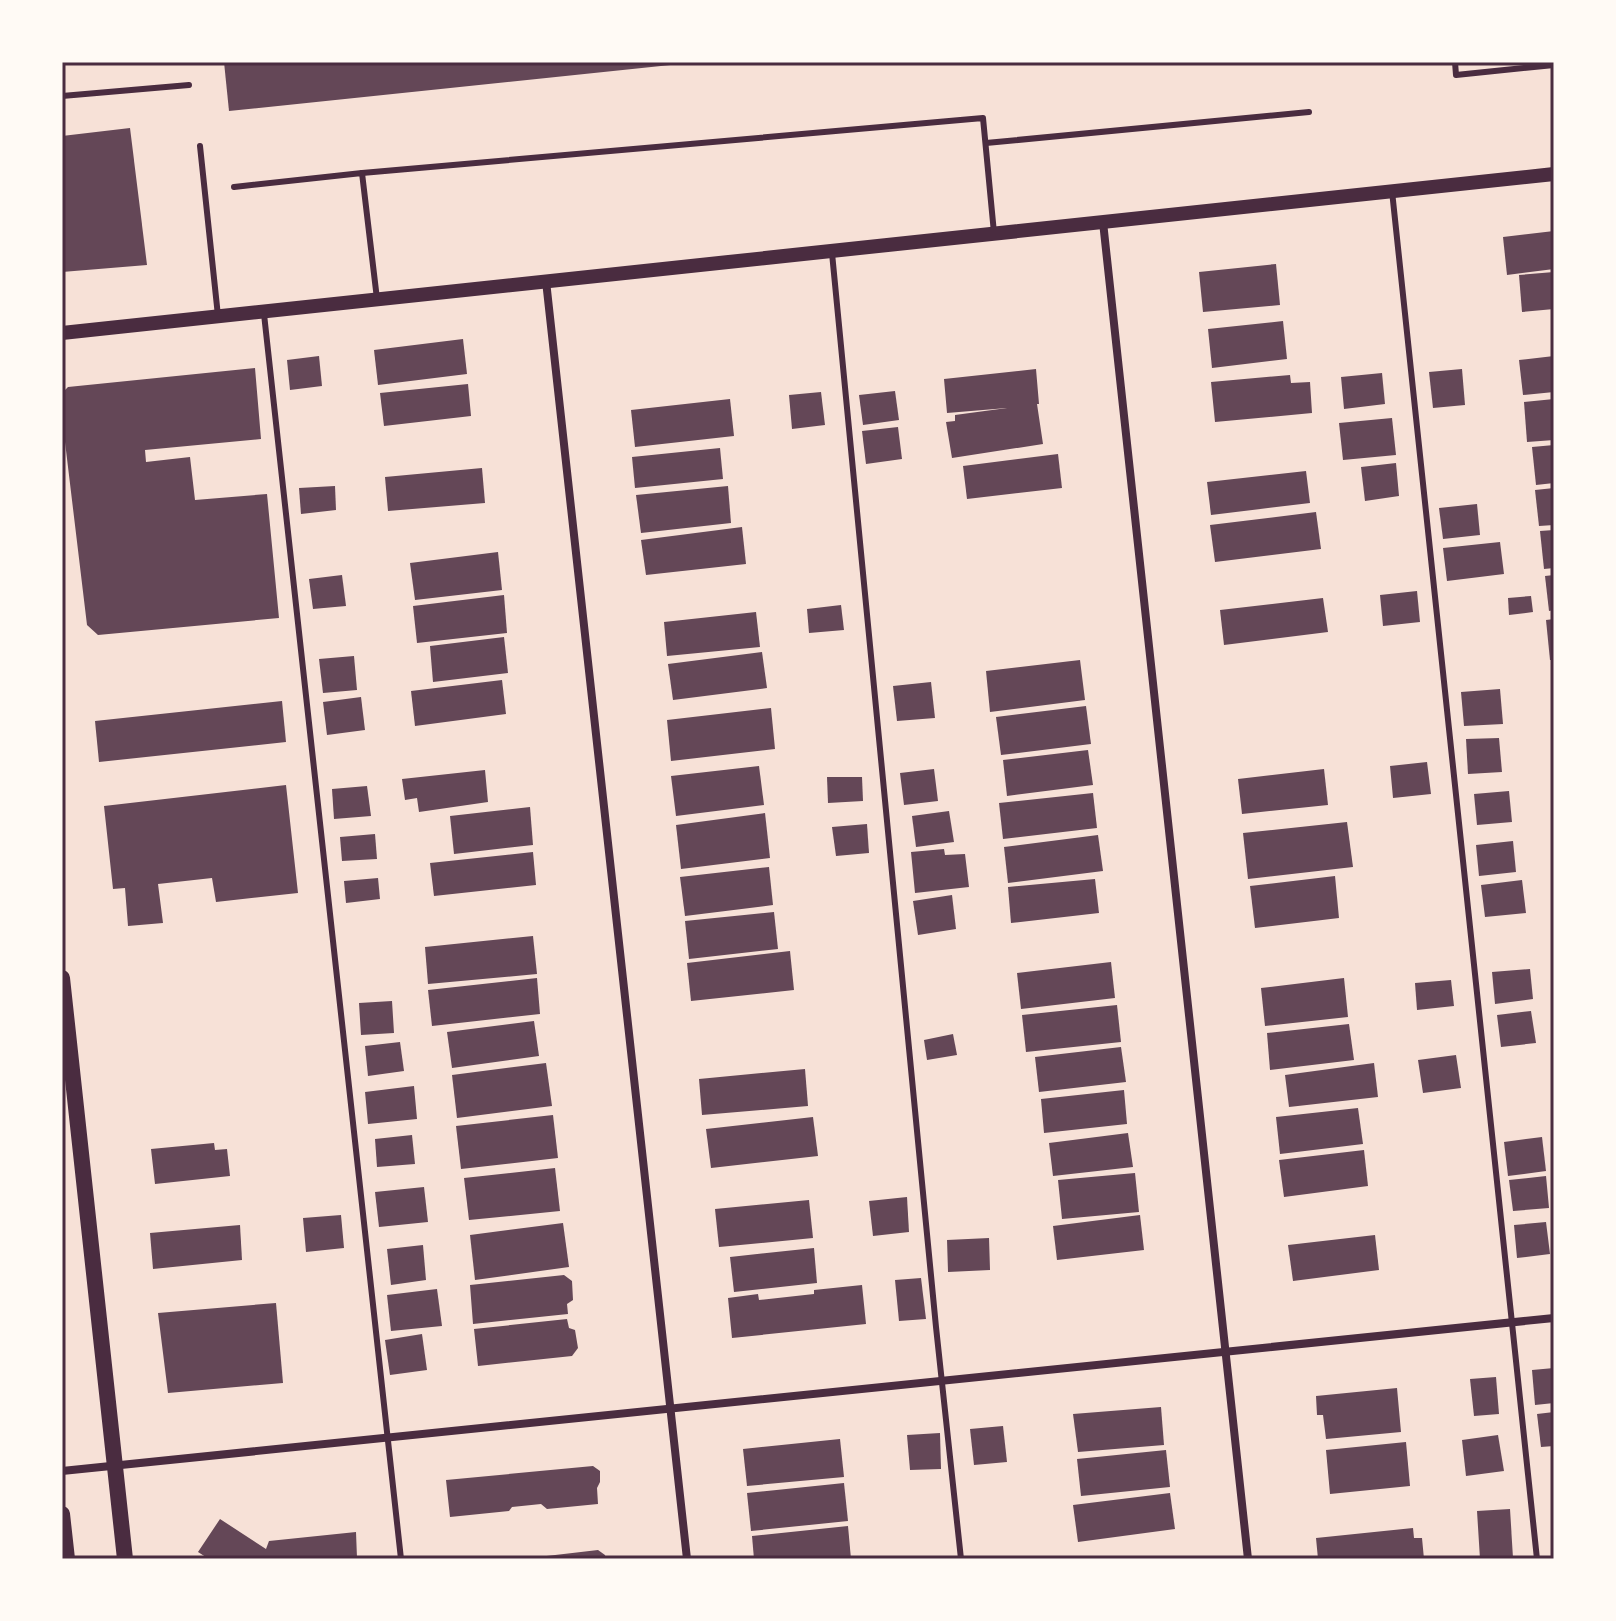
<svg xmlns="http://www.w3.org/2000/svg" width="1616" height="1621" viewBox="0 0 1616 1621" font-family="'Space Grotesk',sans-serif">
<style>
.building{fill:#644757}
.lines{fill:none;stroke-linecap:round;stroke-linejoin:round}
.service{stroke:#4a2c40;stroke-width:6}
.minor{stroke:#4a2c40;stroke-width:8}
.tertiary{stroke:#4a2c40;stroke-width:14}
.secondary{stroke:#4a2c40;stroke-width:16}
.neatline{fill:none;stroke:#4a2c40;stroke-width:3}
</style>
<rect width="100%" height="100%" fill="#f7e1d7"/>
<g class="building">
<path d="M224 62H680V64L229 111Z"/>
<path d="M130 128 147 265 62 272V136Z"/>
<path d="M1554 231V269L1507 275 1503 237Z"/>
<path d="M1276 264 1280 305 1203 312 1199 272Z"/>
<path d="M1554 272V309L1522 312 1519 275Z"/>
<path d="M1283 321 1287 359 1212 368 1208 329Z"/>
<path d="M463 339 467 374 378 385 374 350Z"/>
<path d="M319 356 322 386 290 390 287 360Z"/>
<path d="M1554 356V392L1523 395 1519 360Z"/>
<path d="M255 368 261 439 145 450 146 462 190 457 195 500 267 494 279 618 98 635 87 625 62 417V393L68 387Z"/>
<path d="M1036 369 1039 404H1037L1043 444 952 458 946 422 955 421V415L1007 408 947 413 944 379Z"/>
<path d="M1462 369 1465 405 1433 408 1429 372Z"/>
<path d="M1382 373 1385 404 1344 409 1341 377Z"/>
<path d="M1290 375 1291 383 1310 382 1312 413 1215 422 1211 382Z"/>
<path d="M468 384 471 416 384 426 380 393Z"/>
<path d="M895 391 899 420 863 425 859 395Z"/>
<path d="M821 392 825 425 792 429 789 395Z"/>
<path d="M730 399 734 436 635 447 631 410Z"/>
<path d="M1554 399V440L1527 442 1524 402Z"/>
<path d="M1392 418 1396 455 1343 460 1339 423Z"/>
<path d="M898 427 902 459 866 464 862 431Z"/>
<path d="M1554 445V483L1536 485 1532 447Z"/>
<path d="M720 448 723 479 635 488 632 457Z"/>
<path d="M1058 454 1062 488 967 499 963 466Z"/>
<path d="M1396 463 1399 496 1365 501 1361 467Z"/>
<path d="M482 468 485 503 388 511 385 477Z"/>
<path d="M1306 471 1310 503 1211 515 1207 482Z"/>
<path d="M335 486 336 510 301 514 299 488Z"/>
<path d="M728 486 731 523 641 533 636 495Z"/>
<path d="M1554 488V525L1539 526 1535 490Z"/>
<path d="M1477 504 1480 535 1443 539 1439 508Z"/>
<path d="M1316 512 1321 549 1215 562 1210 525Z"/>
<path d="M742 527 746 564 646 575 641 540Z"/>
<path d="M1554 530V568L1544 569 1540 531Z"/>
<path d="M1500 542 1504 574 1447 581 1443 548Z"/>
<path d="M498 552 502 590 415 600 410 563Z"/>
<path d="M342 575 346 606 313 609 309 579Z"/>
<path d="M1554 575V610L1549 611 1545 576Z"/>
<path d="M1417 591 1420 622 1383 626 1380 595Z"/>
<path d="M504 595 507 633 417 643 413 606Z"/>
<path d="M1531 596 1533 612 1509 615 1508 598Z"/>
<path d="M1323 598 1328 632 1224 645 1220 610Z"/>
<path d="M841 605 844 630 809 633 807 609Z"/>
<path d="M756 612 760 647 667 656 664 622Z"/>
<path d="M1554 619V660H1550L1546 620Z"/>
<path d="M504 637 508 673 433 682 430 646Z"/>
<path d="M762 652 767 688 673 700 668 664Z"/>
<path d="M354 656 357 690 323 693 319 659Z"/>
<path d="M1080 660 1085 700 990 712 986 671Z"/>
<path d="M502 680 506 714 415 726 411 691Z"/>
<path d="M931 682 935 718 897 721 893 686Z"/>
<path d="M1500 689 1503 724 1464 726 1461 692Z"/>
<path d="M361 697 365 730 327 735 323 702Z"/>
<path d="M282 701 286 742 99 762 95 721Z"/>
<path d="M1086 706 1091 744 1001 755 996 717Z"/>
<path d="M771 708 775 749 671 761 667 720Z"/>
<path d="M1499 738 1502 772 1468 774 1466 739Z"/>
<path d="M1088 750 1093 785 1007 796 1003 760Z"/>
<path d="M1427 762 1431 794 1393 798 1390 766Z"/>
<path d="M759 766 764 805 676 816 671 776Z"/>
<path d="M934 769 938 801 904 805 900 773Z"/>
<path d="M1324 769 1328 805 1242 814 1238 779Z"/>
<path d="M485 770 488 802 419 812 417 798 405 800 402 779Z"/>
<path d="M827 777H862L863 801 828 803Z"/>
<path d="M286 785 298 893 216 902 212 878 158 884 163 923 128 926 125 888 113 889 104 806Z"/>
<path d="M367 786 371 816 334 819 332 789Z"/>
<path d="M1509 791 1512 822 1477 825 1474 794Z"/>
<path d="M1093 793 1097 828 1003 839 999 803Z"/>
<path d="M530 807 533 845 454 854 450 816Z"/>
<path d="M949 811 954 842 916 847 912 816Z"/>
<path d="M765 813 770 858 681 869 676 825Z"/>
<path d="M1347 822 1353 867 1248 879 1243 833Z"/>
<path d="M867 824 869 853 836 856 832 827Z"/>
<path d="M375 834 377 859 342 861 340 837Z"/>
<path d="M1098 835 1103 871 1008 883 1004 847Z"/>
<path d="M1513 841 1516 872 1479 876 1476 845Z"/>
<path d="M944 849 945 855 965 854 969 887 915 893 911 852Z"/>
<path d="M533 852 536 885 434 896 430 863Z"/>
<path d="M769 867 773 905 685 916 680 877Z"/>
<path d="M1335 876 1339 918 1255 928 1250 886Z"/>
<path d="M378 878 380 899 346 903 344 881Z"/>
<path d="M1095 879 1099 913 1011 923 1008 887Z"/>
<path d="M1522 880 1526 913 1485 917 1481 885Z"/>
<path d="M952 895 956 929 918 935 913 901Z"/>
<path d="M774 912 778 949 689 959 685 921Z"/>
<path d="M533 936 537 974 428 984 425 947Z"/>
<path d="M790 951 794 990 691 1001 687 963Z"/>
<path d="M1111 962 1115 998 1021 1009 1017 973Z"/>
<path d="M1530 969 1533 999 1495 1004 1492 972Z"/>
<path d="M537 978 540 1014 432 1026 428 990Z"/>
<path d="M1344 978 1348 1017 1265 1026 1261 988Z"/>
<path d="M1451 980 1454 1006 1417 1010 1415 983Z"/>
<path d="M392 1001 394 1033 361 1035 359 1003Z"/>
<path d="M1117 1005 1121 1042 1026 1052 1022 1015Z"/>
<path d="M1531 1011 1536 1043 1501 1047 1497 1015Z"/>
<path d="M534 1021 539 1056 452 1068 447 1032Z"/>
<path d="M1349 1024 1354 1060 1270 1070 1267 1033Z"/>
<path d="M953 1034 957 1055 927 1060 924 1040Z"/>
<path d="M400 1042 404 1071 368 1076 365 1046Z"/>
<path d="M1121 1047 1126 1082 1039 1092 1035 1057Z"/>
<path d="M1456 1055 1461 1088 1423 1093 1418 1060Z"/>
<path d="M546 1063 552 1106 457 1118 452 1075Z"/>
<path d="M1374 1063 1378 1097 1289 1107 1285 1075Z"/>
<path d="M805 1069 808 1106 702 1115 699 1079Z"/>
<path d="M414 1086 417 1119 368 1124 365 1092Z"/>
<path d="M1124 1090 1127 1124 1044 1133 1041 1099Z"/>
<path d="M1358 1108 1363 1144 1280 1154 1276 1117Z"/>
<path d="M553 1115 558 1158 461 1169 456 1126Z"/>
<path d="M813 1117 818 1156 711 1168 706 1129Z"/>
<path d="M1128 1133 1133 1167 1053 1176 1049 1143Z"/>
<path d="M412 1135 415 1164 377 1167 375 1139Z"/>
<path d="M1542 1137 1546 1171 1508 1176 1504 1142Z"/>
<path d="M214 1143 215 1150 227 1149 230 1176 155 1184 151 1149Z"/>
<path d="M1364 1150 1368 1186 1284 1197 1279 1160Z"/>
<path d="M555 1168 560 1211 469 1220 464 1178Z"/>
<path d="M1135 1173 1139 1212 1062 1219 1058 1180Z"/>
<path d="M1546 1176 1549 1208 1513 1211 1509 1180Z"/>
<path d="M424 1187 428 1222 379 1227 375 1192Z"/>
<path d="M907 1197 909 1232 873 1236 869 1201Z"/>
<path d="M809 1200 813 1238 719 1247 715 1209Z"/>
<path d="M341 1215 344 1248 306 1252 303 1218Z"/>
<path d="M1140 1215 1144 1250 1057 1260 1053 1226Z"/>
<path d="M1546 1222 1550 1254 1517 1258 1514 1225Z"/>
<path d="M563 1223 569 1267 475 1280 470 1235Z"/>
<path d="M240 1225 242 1260 153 1269 150 1233Z"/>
<path d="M1375 1235 1379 1270 1293 1281 1288 1245Z"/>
<path d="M989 1238 990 1270 948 1272 947 1240Z"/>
<path d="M423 1245 426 1280 391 1285 387 1249Z"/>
<path d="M814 1248 817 1283 734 1292 730 1257Z"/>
<path d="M564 1275 572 1281 573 1300 567 1304 568 1314 473 1324 470 1285Z"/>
<path d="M921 1278 926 1319 899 1321 895 1280Z"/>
<path d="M862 1285 866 1324 732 1338 728 1298 758 1294 759 1300 814 1294V1290Z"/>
<path d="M437 1289 442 1326 391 1331 387 1295Z"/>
<path d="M276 1303 283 1383 168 1393 158 1313Z"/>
<path d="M567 1319 569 1328 575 1330 578 1348 572 1356 478 1366 474 1329Z"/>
<path d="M422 1334 427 1370 390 1375 385 1340Z"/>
<path d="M1554 1368V1403L1535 1405 1532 1370Z"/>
<path d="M1496 1377 1499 1414 1474 1416 1470 1379Z"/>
<path d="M1397 1388 1401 1432 1326 1439 1323 1415H1317L1316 1396Z"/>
<path d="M1161 1407 1164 1445 1078 1452 1073 1414Z"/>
<path d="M1554 1412V1446L1541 1447 1537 1414Z"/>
<path d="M1003 1426 1007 1462 974 1465 970 1429Z"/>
<path d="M940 1433 941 1469 910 1470 907 1435Z"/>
<path d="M1498 1435 1504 1471 1466 1476 1462 1440Z"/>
<path d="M840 1439 844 1477 747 1486 743 1449Z"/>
<path d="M1406 1442 1410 1486 1330 1494 1326 1450Z"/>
<path d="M1166 1450 1170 1487 1081 1496 1077 1459Z"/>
<path d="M593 1466 600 1471V1482L597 1488 598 1504 547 1509 541 1504 512 1507 509 1511 450 1517 446 1480Z"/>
<path d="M844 1483 848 1521 751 1531 747 1493Z"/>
<path d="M1170 1493 1175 1529 1078 1542 1073 1505Z"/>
<path d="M1510 1509 1513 1558 1480 1559 1477 1511Z"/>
<path d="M220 1519 266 1549 269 1541 356 1532 357 1558 209 1559 198 1552Z"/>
<path d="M848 1526 851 1559H754L752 1536Z"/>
<path d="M1413 1528 1414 1538H1422L1424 1559H1318L1316 1538Z"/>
<path d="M598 1550 605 1555 606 1559H538V1557Z"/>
</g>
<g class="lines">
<g class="service">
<path d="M1455 62 1456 75 1554 65"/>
<path d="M62 96 189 85"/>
<path d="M986 143 1309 112"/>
<path d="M200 146 218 316"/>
<path d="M362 173 983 118 994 233"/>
<path d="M234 187 362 173 377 299"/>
<path d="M1392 191 1537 1559"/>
<path d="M832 253 936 1327 961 1559"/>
<path d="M264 314 401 1559"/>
</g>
<g class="minor">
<path d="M1103 222 1248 1559"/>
<path d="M546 281 687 1559"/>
<path d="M62 1471 1554 1318"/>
</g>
<path class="tertiary" d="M62 333 1554 174"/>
<g class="secondary">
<path d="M62 978 125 1559"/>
<path d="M62 1514 67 1559"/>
</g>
</g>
<rect width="1616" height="1621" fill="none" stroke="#fffaf5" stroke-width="128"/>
<rect x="64" y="64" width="1488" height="1493" class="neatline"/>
</svg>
